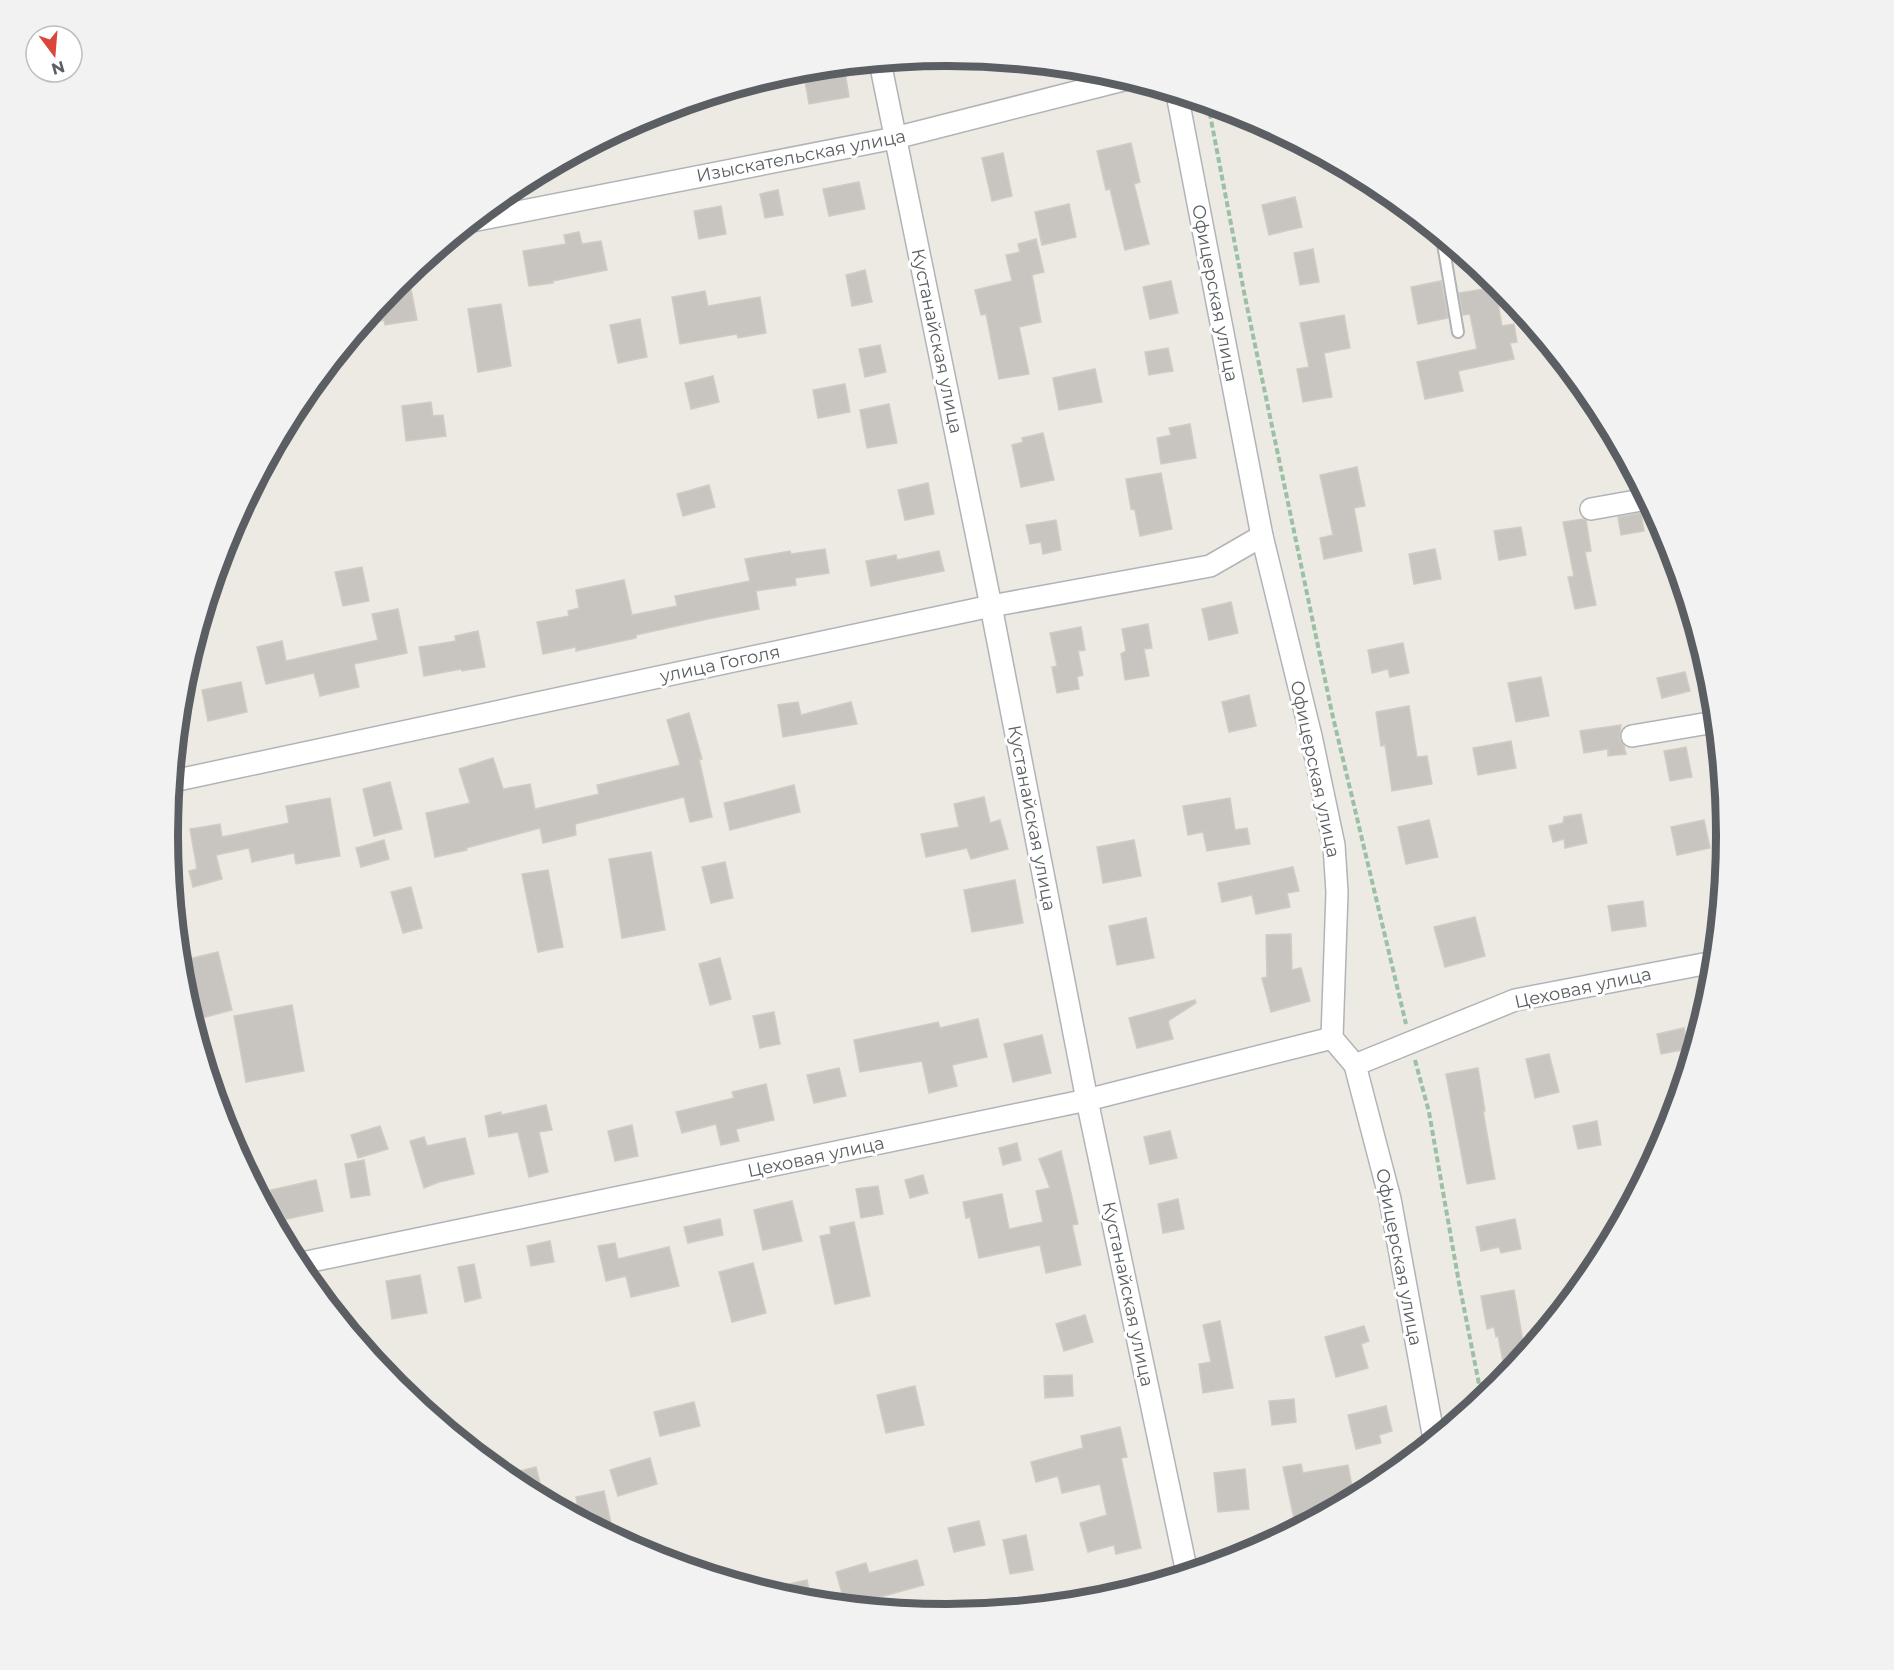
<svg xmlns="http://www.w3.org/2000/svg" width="1894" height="1670" viewBox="0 0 1894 1670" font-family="Montserrat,sans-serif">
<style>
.building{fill:#c8c5c0;stroke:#d1ccc2;stroke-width:1.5}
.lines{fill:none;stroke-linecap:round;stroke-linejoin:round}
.service-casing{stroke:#b1b4b7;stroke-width:14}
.minor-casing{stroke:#b1b4b7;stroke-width:24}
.path{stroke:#9ac0a5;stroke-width:4;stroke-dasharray:6 3;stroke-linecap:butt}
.service{stroke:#fff;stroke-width:10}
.minor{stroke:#fff;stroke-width:21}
.labels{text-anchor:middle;stroke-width:6;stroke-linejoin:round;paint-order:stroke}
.street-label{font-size:18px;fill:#5b5f63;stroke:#fff}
.rim{fill:none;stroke:#5b5f63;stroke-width:8}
</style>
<rect width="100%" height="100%" fill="#edeae3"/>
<g class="building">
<path d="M844 66 849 97 809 104 803 70Z"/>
<path d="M1131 143 1140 182 1134 184 1149 244 1125 250 1110 189 1106 190 1097 151Z"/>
<path d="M1003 153 1012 196 992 201 982 158Z"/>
<path d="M859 182 865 209 829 216 823 189Z"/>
<path d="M778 190 783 215 765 218 760 194Z"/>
<path d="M1295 197 1302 227 1269 235 1262 205Z"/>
<path d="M1069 204 1076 237 1042 245 1035 212Z"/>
<path d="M721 206 726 234 699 239 694 211Z"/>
<path d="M579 232 582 244 601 241 607 270 553 281V283L529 286 523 251 566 244 564 235Z"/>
<path d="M1036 239 1044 272 1032 275 1041 322 1019 327 1029 374 999 379 986 314 981 315 975 290 1012 281 1006 255 1020 252 1018 244Z"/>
<path d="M1313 249 1319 282 1300 285 1294 253Z"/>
<path d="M865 270 872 302 852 306 846 275Z"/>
<path d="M1171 281 1178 313 1150 319 1143 287Z"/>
<path d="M1441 281 1448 318 1418 324 1411 287Z"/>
<path d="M410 284 417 320 385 325 384 320 362 325 393 287Z"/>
<path d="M1495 287 1502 326 1514 324 1517 342 1510 343 1514 359 1458 371 1463 391 1425 399 1417 362 1477 349 1470 314 1463 315 1459 293Z"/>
<path d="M705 291 708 306 760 297 766 333 738 338 737 334 680 344 672 297Z"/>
<path d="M501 304 511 366 478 372 468 309Z"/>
<path d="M1344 315 1350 348 1324 353 1332 397 1303 402 1297 369 1309 367 1300 323Z"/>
<path d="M640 319 647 357 618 363 610 325Z"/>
<path d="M880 345 886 372 865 377 859 349Z"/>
<path d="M1168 348 1173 371 1149 375 1145 352Z"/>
<path d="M1095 369 1102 402 1059 410 1053 378Z"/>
<path d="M713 376 719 402 691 409 685 383Z"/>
<path d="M845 384 850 412 818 418 813 390Z"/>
<path d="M431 402 433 416 443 415 446 436 406 441 402 406Z"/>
<path d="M889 404 897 443 867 448 860 410Z"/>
<path d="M1190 424 1196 458 1161 464 1157 438 1171 435 1169 428Z"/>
<path d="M1043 433 1054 480 1021 487 1012 445 1023 442 1022 438Z"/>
<path d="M1357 467 1365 506 1354 508 1362 551 1324 559 1320 538 1333 535 1320 475Z"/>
<path d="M1161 473 1172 529 1140 536 1135 510 1131 509 1126 479Z"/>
<path d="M928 483 934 514 905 520 898 490Z"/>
<path d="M709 485 715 507 683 516 677 494Z"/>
<path d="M1641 513 1644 531 1621 535 1618 517Z"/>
<path d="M1583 519 1586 520 1591 551 1585 552 1596 605 1575 609 1568 577 1574 576 1563 522Z"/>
<path d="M1056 520 1061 550 1043 554 1041 542 1030 544 1026 525Z"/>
<path d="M1521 527 1526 555 1499 560 1494 531Z"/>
<path d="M825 549 829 573 795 578 796 585 756 591 759 609 708 619 636 635V638L576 651V647L543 654 537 622 569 616 568 611 579 608 576 590 624 580 632 615 677 606 675 596 750 581 745 559 790 551 791 554Z"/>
<path d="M1435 549 1441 579 1414 584 1409 554Z"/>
<path d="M939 551 944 571 871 586 866 561 896 555 897 560Z"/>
<path d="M362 567 369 601 343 606 335 572Z"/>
<path d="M1231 602 1238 633 1209 640 1202 609Z"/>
<path d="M398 609 407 653 354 664 359 687 320 696 314 673 266 684 257 647 282 641 286 661 378 640 372 614Z"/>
<path d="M1148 624 1152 648 1144 649 1149 676 1125 680 1121 654 1126 651 1122 629Z"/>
<path d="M1081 627 1085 650 1078 651 1083 675 1077 677 1079 689 1057 693 1052 667 1057 666 1050 633Z"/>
<path d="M478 631 485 667 462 671 461 669 424 676 419 647 456 641 455 636Z"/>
<path d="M1403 643 1409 673 1390 677 1388 669 1372 673 1368 650Z"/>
<path d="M1685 672 1690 691 1662 698 1657 678Z"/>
<path d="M1541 677 1549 716 1516 722 1508 683Z"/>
<path d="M241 682 247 712 208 721 202 690Z"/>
<path d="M1249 695 1256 726 1229 732 1222 702Z"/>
<path d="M798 702 801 715 851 702 857 724 783 737 778 705Z"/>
<path d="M1409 706 1417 757 1427 756 1432 784 1392 791 1385 745 1381 746 1376 712Z"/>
<path d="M689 713 702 759H699L712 817 690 822 684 797 575 824 576 835 543 843 540 828 466 848 467 850 435 857 426 813 470 803 459 769 493 758 503 789 530 784 535 809 599 794 597 785 680 765 667 720Z"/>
<path d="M1621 725 1619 738 1624 746 1626 754 1608 756V749L1584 753 1580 731Z"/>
<path d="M1511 741 1516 768 1478 775 1473 748Z"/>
<path d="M1686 747 1692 777 1670 781 1664 751Z"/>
<path d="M390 782 402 829 374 836 363 789Z"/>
<path d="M794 785 800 812 730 830 724 803Z"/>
<path d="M984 797 990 823 1000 820 1008 849 971 859 967 848 926 857 921 834 959 827 954 804Z"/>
<path d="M330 798 340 856 296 864 294 853 252 862 249 848 216 855 222 879 193 887 189 871 197 869 190 829 220 824 222 837 289 823 286 806Z"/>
<path d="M1230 798 1235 830 1247 828 1250 844 1207 851 1203 832 1188 835 1183 806Z"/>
<path d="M1581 814 1587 843 1565 848 1564 839 1553 842 1549 826 1563 823 1564 817Z"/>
<path d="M1429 820 1438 857 1406 864 1398 827Z"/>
<path d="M1704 820 1710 848 1677 855 1671 827Z"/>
<path d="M384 840 389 859 361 867 356 848Z"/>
<path d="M1134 840 1141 876 1103 883 1097 847Z"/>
<path d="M651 852 665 930 622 938 609 859Z"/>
<path d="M725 862 733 898 711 903 702 867Z"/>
<path d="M1293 867 1299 891 1287 893 1290 907 1256 914 1252 895 1222 902 1218 883Z"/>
<path d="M548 870 563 947 538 952 522 874Z"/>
<path d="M1015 880 1023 923 972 932 964 890Z"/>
<path d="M411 887 422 928 403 933 391 892Z"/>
<path d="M1643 901 1646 926 1612 931 1608 906Z"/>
<path d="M1475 917 1485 956 1445 967 1434 927Z"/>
<path d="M1146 918 1154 958 1117 965 1109 926Z"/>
<path d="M1291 934 1292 970 1301 968 1310 1001 1271 1012 1262 978 1267 977 1266 935Z"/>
<path d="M218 952 232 1010 202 1018 196 995 186 998 180 961Z"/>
<path d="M720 958 731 999 710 1005 699 964Z"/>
<path d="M1195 1000 1196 1003 1168 1021 1173 1039 1137 1048 1129 1018Z"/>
<path d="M292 1005 304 1071 246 1082 234 1016Z"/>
<path d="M774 1012 780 1044 760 1048 753 1016Z"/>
<path d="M978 1019 987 1057 952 1065 957 1086 929 1093 922 1061 860 1072 854 1040 938 1022 940 1028Z"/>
<path d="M1684 1028 1688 1049 1661 1054 1657 1034Z"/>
<path d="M1042 1035 1051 1073 1013 1082 1004 1044Z"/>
<path d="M1549 1054 1559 1092 1535 1098 1526 1059Z"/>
<path d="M839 1068 846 1096 814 1103 807 1075Z"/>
<path d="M1478 1068 1485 1111H1483L1495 1179 1467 1184 1446 1074Z"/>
<path d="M766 1084 774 1120 736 1129 739 1141 721 1145 716 1124 682 1133 676 1112 734 1098 732 1092Z"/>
<path d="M546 1105 552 1130 539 1132 548 1172 529 1177 518 1132 489 1137 485 1116 501 1112V1115Z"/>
<path d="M1597 1121 1601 1145 1578 1149 1573 1126Z"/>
<path d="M632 1125 638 1156 615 1161 608 1131Z"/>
<path d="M380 1126 388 1149 358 1158 351 1135Z"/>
<path d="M1170 1131 1177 1158 1150 1164 1144 1137Z"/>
<path d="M424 1137 427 1146 465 1138 474 1174 439 1182 424 1188 410 1141Z"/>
<path d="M1017 1143 1021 1160 1003 1165 999 1148Z"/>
<path d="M1061 1151 1074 1206 1078 1224 1072 1225 1081 1265 1046 1273 1040 1245 979 1258 970 1217 966 1218 963 1202 1002 1194 1009 1229 1043 1222 1036 1191 1050 1188 1039 1159Z"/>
<path d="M364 1160 370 1195 351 1198 345 1164Z"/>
<path d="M923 1175 928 1193 910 1198 905 1180Z"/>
<path d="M316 1180 323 1211 278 1221 271 1190Z"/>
<path d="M878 1186 883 1214 861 1218 856 1189Z"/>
<path d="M1178 1199 1184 1229 1163 1233 1158 1204Z"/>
<path d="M792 1201 802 1241 763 1250 754 1210Z"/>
<path d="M720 1219 723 1235 688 1243 684 1227Z"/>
<path d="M1515 1219 1521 1249 1501 1253 1499 1247 1481 1251 1476 1227Z"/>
<path d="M854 1222 870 1296 835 1304 820 1236 831 1234 830 1227Z"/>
<path d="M550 1241 554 1262 531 1266 527 1246Z"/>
<path d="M615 1243 618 1259 669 1247 679 1286 631 1297 626 1276 606 1281 598 1246Z"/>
<path d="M753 1263 766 1313 732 1322 719 1272Z"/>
<path d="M474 1264 481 1298 465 1302 458 1267Z"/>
<path d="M420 1275 427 1313 392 1319 386 1281Z"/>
<path d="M1514 1290 1525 1353 1506 1377 1498 1336 1496 1337 1494 1327 1487 1329 1481 1296Z"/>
<path d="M1085 1315 1093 1342 1064 1351 1056 1324Z"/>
<path d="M1220 1321 1233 1388 1203 1393 1199 1364 1211 1362 1203 1325Z"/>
<path d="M1364 1326 1369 1341 1361 1344 1368 1368 1336 1377 1325 1337Z"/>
<path d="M1072 1375 1073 1396 1045 1398 1044 1376Z"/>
<path d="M915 1386 924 1425 886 1433 877 1395Z"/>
<path d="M1294 1399 1296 1422 1272 1425 1269 1401Z"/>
<path d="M694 1402 700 1426 660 1436 654 1412Z"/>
<path d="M1386 1406 1392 1431 1379 1435 1381 1443 1356 1449 1348 1415Z"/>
<path d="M1120 1427 1127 1457 1121 1458 1141 1548 1116 1554 1114 1545 1088 1552 1080 1523 1107 1515 1100 1484 1062 1493 1058 1476 1036 1482 1031 1462 1083 1448 1081 1436Z"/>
<path d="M650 1458 657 1484 618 1496 610 1470Z"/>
<path d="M1301 1464 1303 1473 1348 1465 1354 1497 1296 1528 1283 1467Z"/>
<path d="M536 1467 544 1499 514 1483 504 1475Z"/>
<path d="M1245 1469 1249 1509 1218 1512 1214 1473Z"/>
<path d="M604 1491 614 1537 580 1519 576 1497Z"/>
<path d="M979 1521 985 1545 954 1552 948 1528Z"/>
<path d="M1026 1535 1033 1570 1010 1574 1003 1540Z"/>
<path d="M917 1560 924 1585 876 1598 878 1604 868 1607 845 1604 836 1572 866 1563 869 1573Z"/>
<path d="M807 1580 811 1601 795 1599 763 1590Z"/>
</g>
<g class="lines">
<g class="service-casing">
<path id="service" d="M1442 238 1458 332"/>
</g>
<g class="minor-casing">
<g id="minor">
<path d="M880 62 991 606 1087 1100 1187 1573"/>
<path d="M1177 94 1262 536 1311 736 1334 845 1337 892 1332 1038 1355 1065 1390 1199 1434 1439"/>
<path d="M472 221 895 138 1127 79"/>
<path d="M1591 509 1647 499"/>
<path d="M1632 736 1715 722"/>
<path d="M173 781 991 606 1210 566 1262 536"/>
<path d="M1355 1065 1515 1000 1714 962"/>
<path d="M297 1264 1087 1100 1332 1038"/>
</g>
</g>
<g class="path">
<path d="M1208 104 1245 297 1332 713 1406 1024"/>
<path d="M1415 1060 1429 1112 1459 1283 1482 1399"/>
</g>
<use href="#service" class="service"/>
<use href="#minor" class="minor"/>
</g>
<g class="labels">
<g class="street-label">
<text transform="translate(801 156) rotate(-11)" y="6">Изыскательская улица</text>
<text transform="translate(1215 293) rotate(79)" y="6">Офицерская улица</text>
<text transform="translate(937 341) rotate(78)" y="6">Кустанайская улица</text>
<text transform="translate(720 664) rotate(-12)" y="6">улица Гоголя</text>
<text transform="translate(1315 769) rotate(78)" y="6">Офицерская улица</text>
<text transform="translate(1032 818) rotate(79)" y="6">Кустанайская улица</text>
<text transform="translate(1583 988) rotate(-12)" y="6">Цеховая улица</text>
<text transform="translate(816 1157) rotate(-12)" y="6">Цеховая улица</text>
<text transform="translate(1399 1257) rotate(79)" y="6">Офицерская улица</text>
<text transform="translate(1128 1294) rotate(78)" y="6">Кустанайская улица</text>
</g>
</g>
<path d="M0 0H1894V1670H0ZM178 835a769 769 0 1 1 1538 0a769 769 0 1 1-1538 0Z" fill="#f2f2f3" fill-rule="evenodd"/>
<path class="rim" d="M178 835a769 769 0 1 1 1538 0a769 769 0 1 1-1538 0Z"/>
<g transform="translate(54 54) rotate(164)"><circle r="28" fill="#ffffff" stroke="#bdbfc1" stroke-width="1.5"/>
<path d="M0-4.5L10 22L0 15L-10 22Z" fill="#da463c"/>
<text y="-9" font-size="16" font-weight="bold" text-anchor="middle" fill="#5b5f63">N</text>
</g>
</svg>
